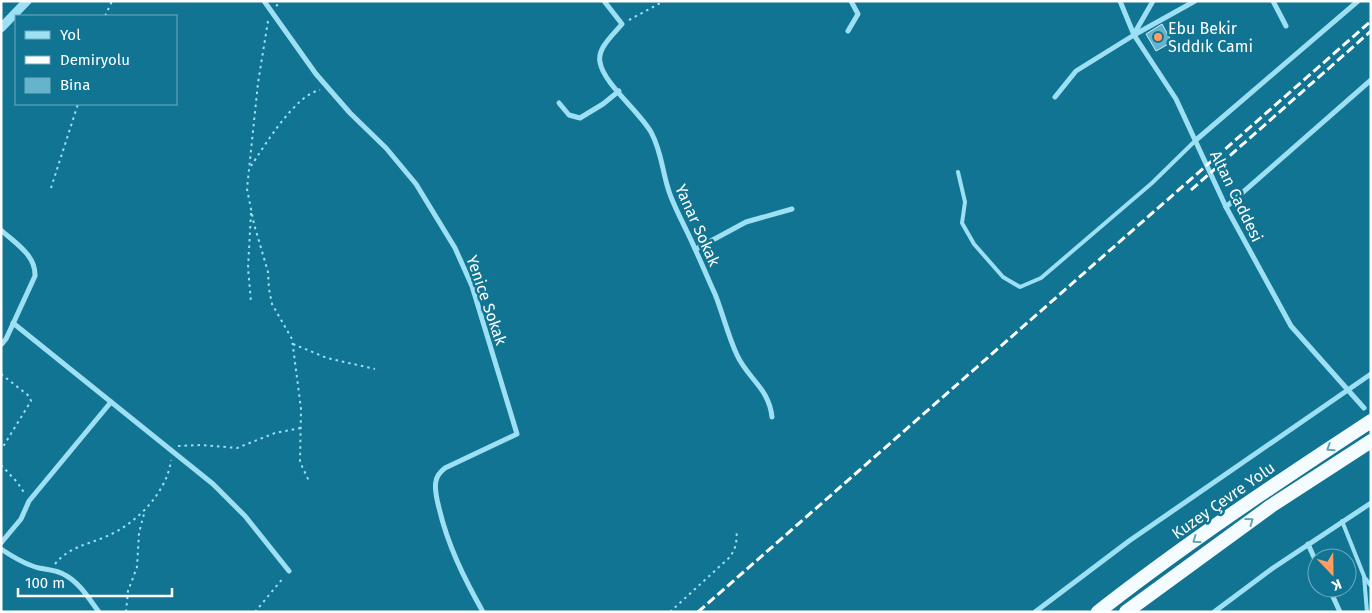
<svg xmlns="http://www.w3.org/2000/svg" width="1372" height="613" viewBox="0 0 1372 613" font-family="'Fira Sans',sans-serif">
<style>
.building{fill:#66b4cb;stroke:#c6f1fd}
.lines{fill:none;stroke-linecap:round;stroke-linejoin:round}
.path{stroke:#9ee0f3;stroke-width:2;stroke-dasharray:2.5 4;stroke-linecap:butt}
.service{stroke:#9ee0f3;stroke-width:4}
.minor{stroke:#9ee0f3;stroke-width:5}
.tertiary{stroke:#9ee0f3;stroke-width:9}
.trunk{stroke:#f4fcff;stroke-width:14}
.rail{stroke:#fff;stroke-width:3;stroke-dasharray:9 4;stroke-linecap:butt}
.oneway{stroke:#60a4b9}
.poi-dot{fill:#ff9e60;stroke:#117493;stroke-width:2}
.labels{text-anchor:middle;stroke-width:5;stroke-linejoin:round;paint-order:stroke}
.poi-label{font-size:16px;fill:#fff;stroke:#117493;text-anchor:start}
.street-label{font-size:16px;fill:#fff;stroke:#117493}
</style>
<rect width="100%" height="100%" fill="#117493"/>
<path class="building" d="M1162 24 1172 42 1156 51 1146 34Z"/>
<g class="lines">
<g class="path">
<path d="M276 6 282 1"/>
<path d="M105 16 112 1"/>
<path d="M629 20 664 1"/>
<path d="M268 21 258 83 247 189 254 224 268 272 269 289 272 304 292 339 301 409 300 462 309 481"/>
<path d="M251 166C265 145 295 95 320 90"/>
<path d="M51 188 78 104"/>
<path d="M251 213 248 268 251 302"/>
<path d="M293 344 327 358 375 369"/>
<path d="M1 374 29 396 31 401 1 450"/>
<path d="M178 446 201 445 237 448 275 433 301 428"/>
<path d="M1 465 17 482 25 494"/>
<path d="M55 564C69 547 86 545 105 537 135 525 167 493 171 460"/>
<path d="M126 612 128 591 137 567 139 533 145 510"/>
<path d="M255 612 284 577"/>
<path d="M670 612 731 556 736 545 737 530"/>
</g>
<g class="service">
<path d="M958 172 965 202 962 223 974 244 1003 277 1020 287 1041 278 1152 183 1196 140"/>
<path d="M1342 521 1364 576 1367 612"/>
<path d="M1365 578 1371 586"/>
</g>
<g class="minor">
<path d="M264 1 316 74 350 113 386 148 416 184 455 248 472 286 517 434 445 468C440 472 437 475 436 481 434 489 437 500 439 508 448 546 464 578 483 612"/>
<path d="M604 1 622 24C614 34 597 48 600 62 603 83 639 111 651 132 663 154 662 175 671 197 678 215 688 232 695 249 702 264 708 279 715 294 723 314 728 336 737 355 748 379 769 388 772 417"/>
<path d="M1120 1 1134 35 1176 99 1226 207 1291 326 1364 408"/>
<path d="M1273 1 1286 26"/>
<path d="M848 31 858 14 851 1"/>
<path d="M1134 34 1153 1"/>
<path d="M1055 97 1076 71 1134 35 1195 1"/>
<path d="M559 103 569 115 580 118 603 104 619 91"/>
<path d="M1196 140 1358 1"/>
<path d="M1226 207 1371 80"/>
<path d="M1 230C15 243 36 255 35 276L6 339 1 345"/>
<path d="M696 249 746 222 792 209"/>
<path d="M13 323 213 484 245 516 289 571"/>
<path d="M1 543 21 519 29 501 111 402"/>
<path d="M1308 544 1317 564"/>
<path d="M1 549C13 557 26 565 39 568 49 570 57 570 65 575 80 583 89 599 99 612"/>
<path d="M1329 588 1340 612"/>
<path d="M1035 612 1129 541 1371 374"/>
<path d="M1214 612 1273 568 1371 503"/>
</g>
<path class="tertiary" d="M1 28 27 1"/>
<g class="trunk">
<path d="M1098 612C1186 543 1278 482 1371 421"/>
<path d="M1126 612 1271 506 1371 441"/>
</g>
<g class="rail">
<path d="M1191 190 1371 31"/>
<path d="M698 612 1371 21"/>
</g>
</g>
<defs><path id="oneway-chevron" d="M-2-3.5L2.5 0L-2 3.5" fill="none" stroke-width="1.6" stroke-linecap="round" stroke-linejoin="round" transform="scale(1.25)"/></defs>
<g class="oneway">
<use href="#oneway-chevron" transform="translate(1330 448) rotate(147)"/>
<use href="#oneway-chevron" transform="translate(1250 521) rotate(-36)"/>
<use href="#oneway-chevron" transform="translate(1196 540) rotate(144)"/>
</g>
<circle class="poi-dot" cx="1158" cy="37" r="5"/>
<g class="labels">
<g class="poi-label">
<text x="1168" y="34">Ebu Bekir<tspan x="1168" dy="18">Sıddık Cami</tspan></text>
</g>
<g class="street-label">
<text transform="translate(1237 196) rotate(64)" y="6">Altan Caddesi</text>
<text transform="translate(698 225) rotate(66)" y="6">Yanar Sokak</text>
<text transform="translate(487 300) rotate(71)" y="6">Yenice Sokak</text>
<text transform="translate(1223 500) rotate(-35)" y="6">Kuzey Çevre Yolu</text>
</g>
</g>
<rect width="1372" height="613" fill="none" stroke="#ffffff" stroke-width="5"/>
<rect x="15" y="15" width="162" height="90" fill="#117493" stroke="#70acbe"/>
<rect x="25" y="31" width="25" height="8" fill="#9ee0f3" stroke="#70acbe"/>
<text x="60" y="40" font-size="15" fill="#ffffff">Yol</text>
<rect x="25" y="56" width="25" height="8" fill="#ffffff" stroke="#70acbe"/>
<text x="60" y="65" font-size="15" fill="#ffffff">Demiryolu</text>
<rect x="25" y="78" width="25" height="15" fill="#66b4cb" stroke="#70acbe"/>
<text x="60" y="90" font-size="15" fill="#ffffff">Bina</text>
<g transform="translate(1332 573) rotate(158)"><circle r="24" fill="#117493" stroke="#70acbe"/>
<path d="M0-4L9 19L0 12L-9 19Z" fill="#ff9e60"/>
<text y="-8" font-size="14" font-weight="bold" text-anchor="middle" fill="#ffffff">K</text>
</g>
<path d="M18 588v8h154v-8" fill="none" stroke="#ffffff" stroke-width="2.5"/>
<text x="25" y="588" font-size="15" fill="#ffffff" stroke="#117493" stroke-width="4" paint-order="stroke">100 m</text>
</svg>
